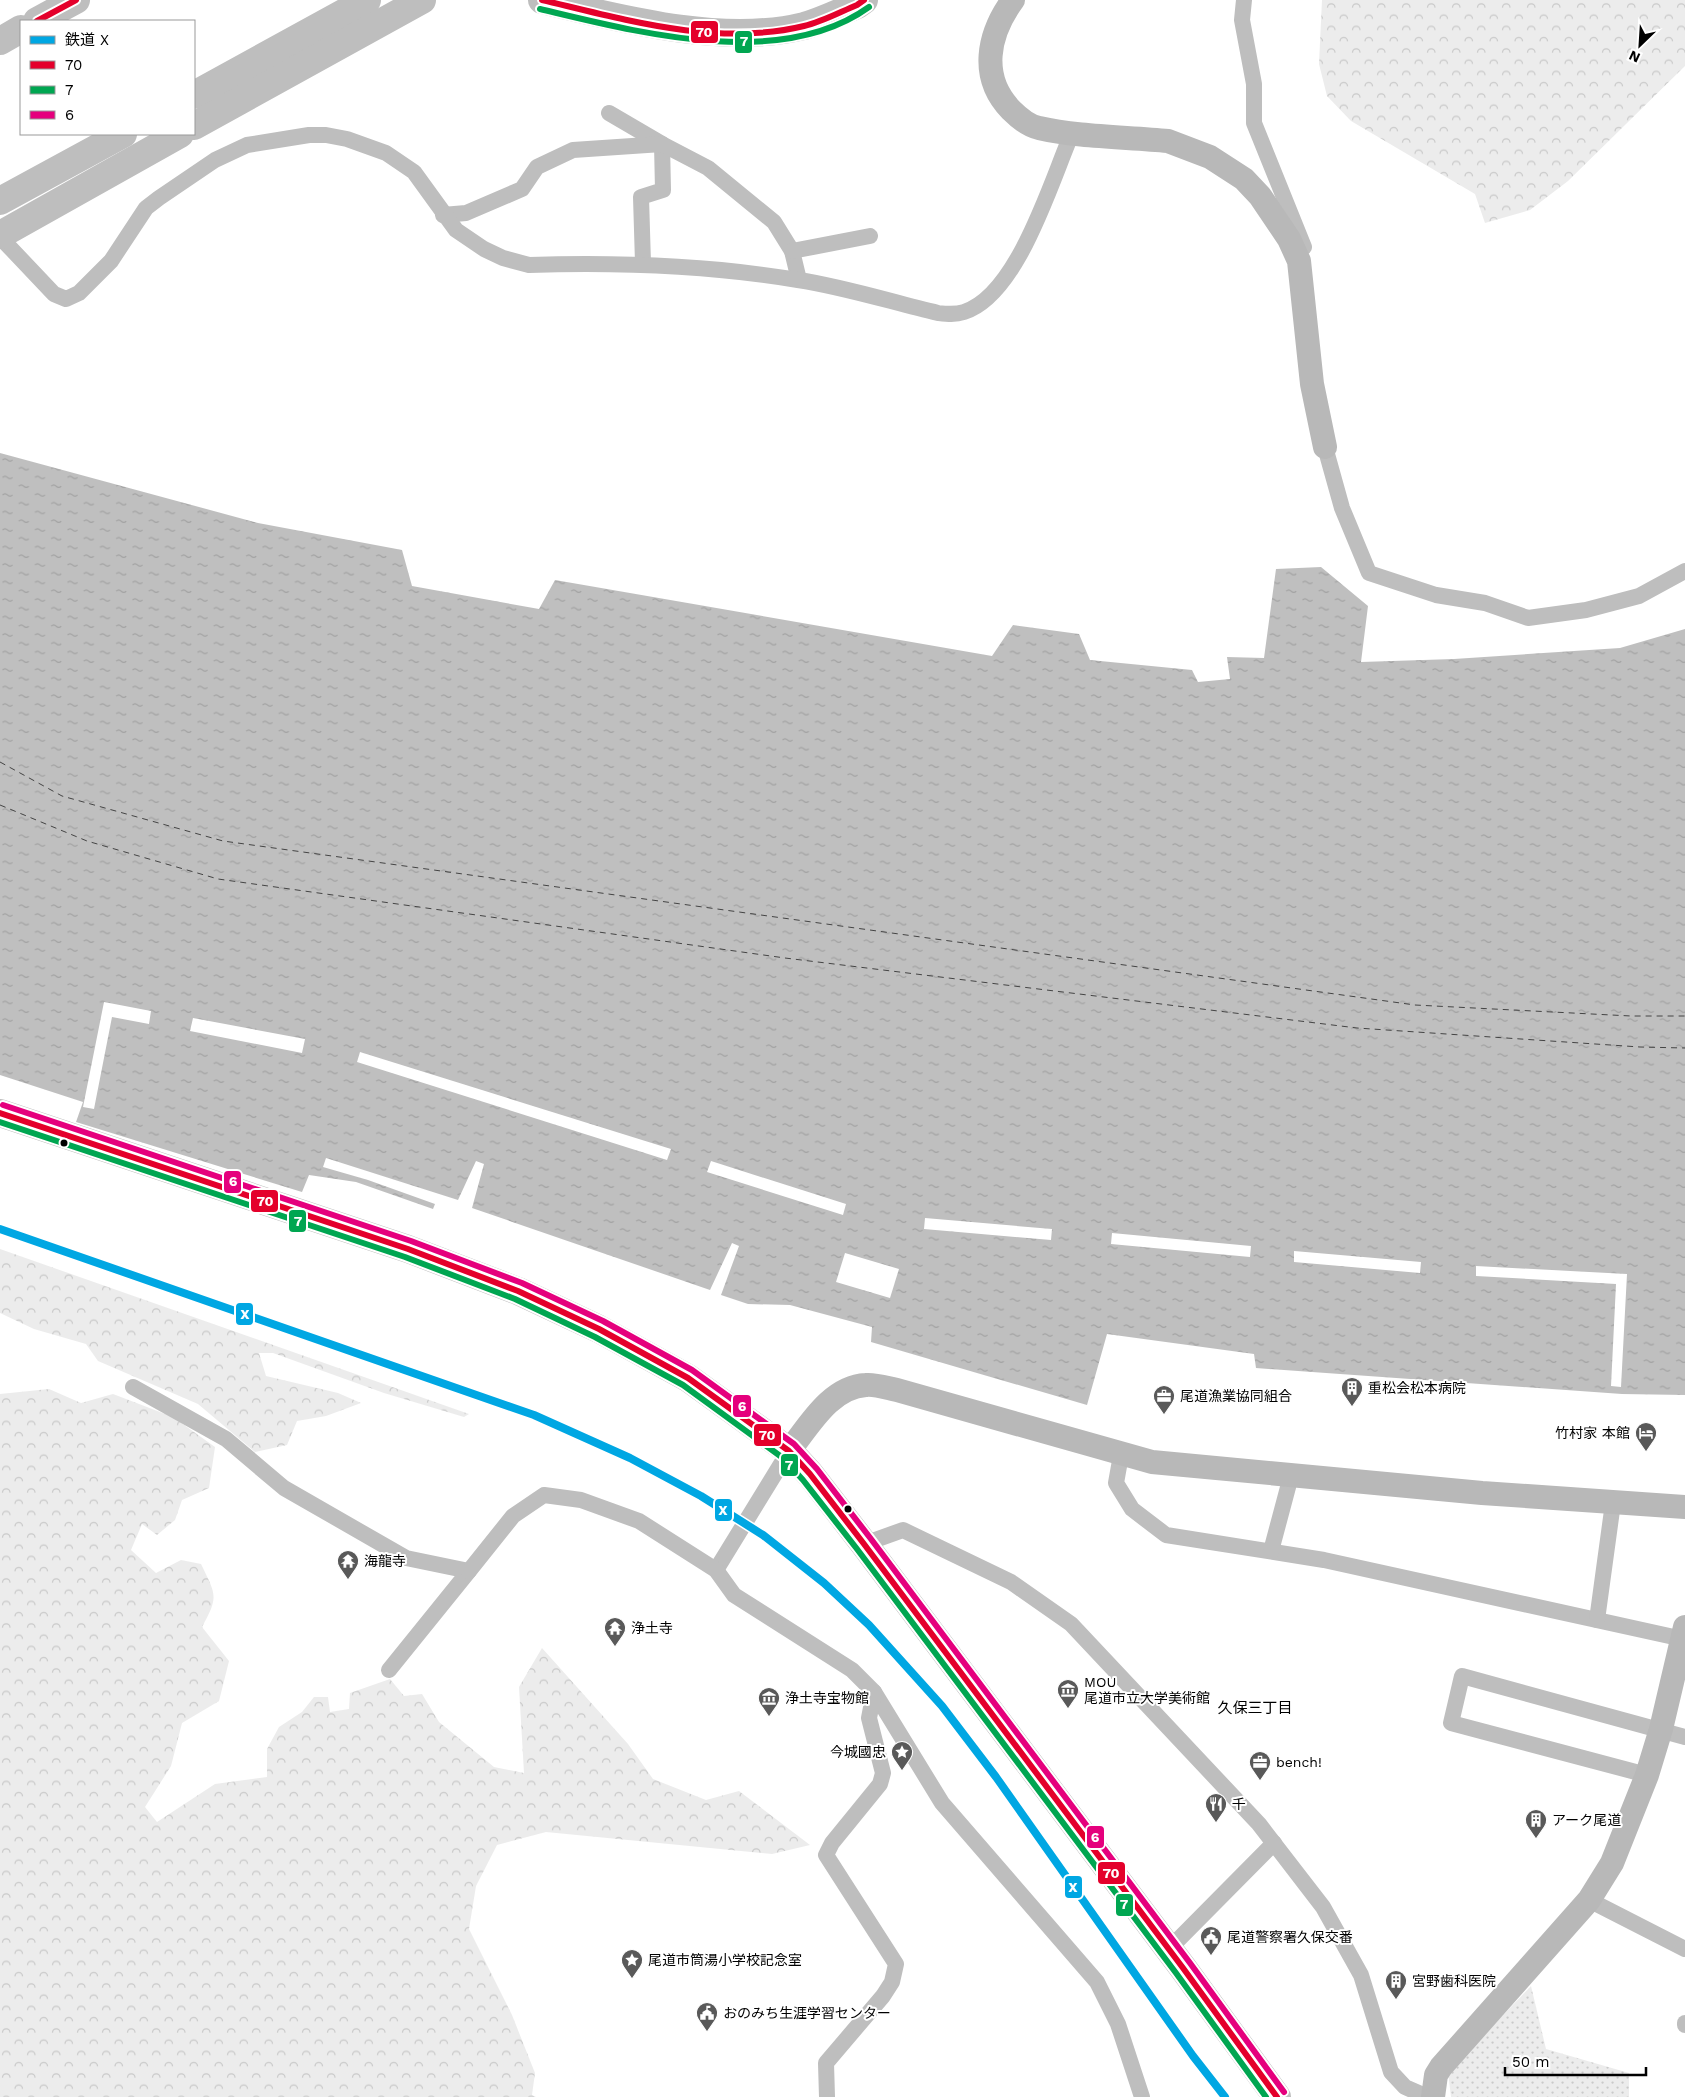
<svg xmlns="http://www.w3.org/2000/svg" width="1685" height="2097" viewBox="0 0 1685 2097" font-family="'Work Sans','Noto Sans JP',sans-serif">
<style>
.grass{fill:url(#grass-dots)}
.forest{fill:url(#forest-crowns)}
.water{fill:url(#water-ripples)}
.pier{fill:#fff}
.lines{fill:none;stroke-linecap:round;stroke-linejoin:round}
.ferry{stroke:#444;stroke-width:1;stroke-dasharray:6 5;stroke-linecap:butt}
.street{stroke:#bebebe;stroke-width:16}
.secondary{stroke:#b8b8b8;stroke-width:24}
.highway{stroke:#bebebe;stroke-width:28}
.bus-1-casing{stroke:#fff;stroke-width:10}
.bus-2-casing{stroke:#fff;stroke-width:10}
.bus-3-casing{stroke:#fff;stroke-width:10}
.bus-1{stroke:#e4002b;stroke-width:6}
.bus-2{stroke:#00a651;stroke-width:6}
.bus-3{stroke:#e5007d;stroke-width:6}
.rail-1-casing{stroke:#fff;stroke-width:11}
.rail-1{stroke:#00a7e3;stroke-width:8}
.bus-dot{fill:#000;stroke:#fff;stroke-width:2}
.labels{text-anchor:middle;stroke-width:4;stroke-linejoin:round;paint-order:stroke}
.poi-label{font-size:14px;fill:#000;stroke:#fff;text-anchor:start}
.neighbourhood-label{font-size:15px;fill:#000;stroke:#fff}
.line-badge{stroke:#fff;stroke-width:2}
.badge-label{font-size:14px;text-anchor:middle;font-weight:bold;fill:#fff}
</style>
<defs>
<pattern id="grass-dots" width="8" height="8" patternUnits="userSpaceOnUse" patternTransform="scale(1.25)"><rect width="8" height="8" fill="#ececec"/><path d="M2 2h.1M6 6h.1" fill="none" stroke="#c9c9c9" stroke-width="1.8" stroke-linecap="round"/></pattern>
<pattern id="forest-crowns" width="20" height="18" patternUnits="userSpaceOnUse" patternTransform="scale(1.25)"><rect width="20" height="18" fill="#ececec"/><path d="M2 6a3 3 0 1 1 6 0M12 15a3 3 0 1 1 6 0" fill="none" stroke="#c9c9c9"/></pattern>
<pattern id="water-ripples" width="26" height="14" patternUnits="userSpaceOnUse" patternTransform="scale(1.25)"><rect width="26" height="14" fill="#bfbfbf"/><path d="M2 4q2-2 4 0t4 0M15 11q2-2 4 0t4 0" fill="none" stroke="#a2a2a2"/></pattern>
</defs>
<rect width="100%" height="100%" fill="#fff"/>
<path class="grass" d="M1531 1986 1546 2049 1629 2073V2097H1451L1448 2072Z"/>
<g class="forest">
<path d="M1322 0H1685V66L1568 181 1530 210 1485 223 1475 194 1351 121 1327 96 1319 64Z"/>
<path d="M0 1249 469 1414 464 1417 384 1393 273 1353H259L266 1376 338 1393 361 1403 326 1416 297 1421 287 1445 255 1452 198 1404 98 1361 86 1344 34 1329 0 1313Z"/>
<path d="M49 1389 81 1403 113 1394 173 1417 215 1447 209 1488 182 1500 175 1520 157 1535 142 1524 131 1550 156 1573 181 1560 201 1564C216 1595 219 1596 202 1627L229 1661 219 1701 182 1723 171 1766 145 1807 157 1822 215 1784 267 1777V1749L279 1727 302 1712 314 1697H328L330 1712 349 1709 350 1693 390 1679 404 1696 422 1694 439 1722 494 1767 524 1773 519 1687 542 1648 628 1744 653 1779 706 1800 739 1791 810 1845 772 1854 546 1832 497 1845 476 1886 469 1929 512 2015 535 2073 532 2095 536 2097H0V1394Z"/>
</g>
<path class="water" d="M0 453 258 523 402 550 412 586 539 609 555 580 992 656 1013 625 1079 634 1090 660 1192 670 1198 682 1230 679 1227 657 1264 658 1276 569 1321 567 1368 606 1361 662 1454 659 1620 648 1685 629V1395L1622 1394 1256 1368 1254 1354 1107 1334 1087 1405 871 1342 872 1327 790 1305 748 1304 721 1295 739 1246 732 1243 710 1290 472 1208 484 1164 476 1161 458 1200 326 1158 323 1167 368 1180 435 1204 433 1209 356 1182 309 1175 302 1192 76 1122 83 1102 0 1075Z"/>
<g class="pier">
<path d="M104 1002 151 1011 149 1024 112 1017 94 1109 83 1107Z"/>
<path d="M193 1018 305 1039 302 1053 190 1031Z"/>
<path d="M360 1052 671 1149 667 1160 357 1062Z"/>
<path d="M711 1161 846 1204 843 1215 707 1172Z"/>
<path d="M925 1218 1052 1229 1051 1240 924 1229Z"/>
<path d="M1112 1233 1251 1246 1250 1257 1111 1244Z"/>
<path d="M1294 1251 1421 1262 1420 1273 1294 1262Z"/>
<path d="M845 1253 899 1269 890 1298 836 1282Z"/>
<path d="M1476 1266 1627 1274 1621 1387 1611 1386 1616 1284 1476 1276Z"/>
</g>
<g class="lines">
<g class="ferry">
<path d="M0 762 62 796 223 841 1415 1005 1631 1016H1685"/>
<path d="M0 805 87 841 218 879 785 958 1357 1028 1640 1047 1685 1048"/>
</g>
<g class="street">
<path d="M1244 0 1242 20 1254 84V123L1304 247"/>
<path d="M609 113 662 144 663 190 641 197 643 263"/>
<path d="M443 215 466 213 522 189 537 167 573 150 662 144 708 168 774 222 792 251 799 280"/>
<path d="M0 237 54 294 66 299 79 293 111 261 146 208 159 198 215 160 247 145 309 135H326L347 139 386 153 414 172 456 230 484 249 503 258 529 265C621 262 707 265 798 280 845 287 891 302 938 313 947 314 955 315 964 312 1018 295 1051 181 1072 133"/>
<path d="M792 251 870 236"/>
<path d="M1325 447 1342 508 1369 573 1436 595 1485 603 1528 618 1586 610 1639 596 1685 571"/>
<path d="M133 1387 226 1439 284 1488 406 1558 469 1571 389 1670"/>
<path d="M1121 1455 1116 1483 1132 1509 1166 1535 1324 1560 1683 1639"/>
<path d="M864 1544 903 1530 1011 1582 1071 1624 1259 1824 1323 1907 1361 1975 1391 2072 1405 2087 1428 2097"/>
<path d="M1271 1551 1291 1476"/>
<path d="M716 1570 789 1451"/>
<path d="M469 1571 513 1516 544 1495 581 1500 639 1521 716 1570 734 1595 852 1670 874 1692 942 1803 1097 1982 1118 2024 1142 2097"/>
<path d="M1597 1620 1613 1503"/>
<path d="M1647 1775 1451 1723 1462 1676 1685 1737"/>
<path d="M1589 1900 1685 1949"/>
<path d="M1169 1949 1274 1843"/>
<path d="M1685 2023V2025"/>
<path d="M827 2097 826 2063 883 1996 892 1982 896 1964 826 1855 832 1843 880 1784 883 1773 869 1718 874 1692"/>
</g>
<g class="secondary">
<path d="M1013 0C988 34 979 77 1011 110 1019 118 1029 126 1039 128 1077 137 1128 137 1168 141L1210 157 1244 179 1260 196 1289 239 1299 261 1312 384 1325 447"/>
<path d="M789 1451C809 1426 830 1387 866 1385 875 1384 887 1388 897 1390L1152 1462 1482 1493 1685 1507"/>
<path d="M1433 2097 1436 2075 1441 2067 1589 1900 1612 1863 1647 1775 1661 1729 1685 1627"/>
</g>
<g class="highway">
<path d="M542 0C621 19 723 46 804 26 822 21 840 12 857 5L864 0"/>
<path d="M37 21 76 0"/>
<path d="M0 41 21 29"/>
<path d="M194 95 367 0"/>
<path d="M194 126 422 0"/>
<path d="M0 201 123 134"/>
<path d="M0 235 180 134"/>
<path d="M0 1113 408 1249 518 1291 599 1329 688 1378 789 1451 810 1474 864 1544 1183 1968 1277 2097"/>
</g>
<g class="bus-1-casing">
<g id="bus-1">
<path d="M542 0C626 20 718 47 804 26 822 22 840 12 857 5L864 0"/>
<path d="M37 21 76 0"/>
<path d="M0 1113 408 1249 518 1291 599 1329 688 1378 789 1451 810 1474 864 1544 1183 1968 1277 2097"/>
</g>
</g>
<g class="bus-2-casing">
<g id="bus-2">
<path d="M540 9C637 32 780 71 869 7"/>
<path d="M0 1122 405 1257 515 1299 595 1337 683 1385 783 1458 803 1480 857 1549 1176 1973 1266 2097"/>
</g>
</g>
<g class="bus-3-casing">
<path id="bus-3" d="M3 1105 411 1241 522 1283 603 1321 692 1370 794 1444 817 1469 871 1539 1190 1963 1284 2092"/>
</g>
<use href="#bus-1" class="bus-1"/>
<use href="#bus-2" class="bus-2"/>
<use href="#bus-3" class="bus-3"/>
<g class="rail-1-casing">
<path id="rail-1" d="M0 1229 534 1415 630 1458 701 1496 763 1535 824 1583 869 1625 942 1706 996 1777 1193 2056 1225 2097"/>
</g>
<use href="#rail-1" class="rail-1"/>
</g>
<defs>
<g id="building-pin" transform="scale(1.125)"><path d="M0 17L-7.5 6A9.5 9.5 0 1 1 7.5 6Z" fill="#595959" stroke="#fff"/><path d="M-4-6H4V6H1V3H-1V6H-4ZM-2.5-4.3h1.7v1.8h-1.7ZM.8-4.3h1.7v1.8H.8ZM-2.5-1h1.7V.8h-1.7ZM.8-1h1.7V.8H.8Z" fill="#fff"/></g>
<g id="office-pin" transform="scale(1.125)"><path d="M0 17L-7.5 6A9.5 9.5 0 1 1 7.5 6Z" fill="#595959" stroke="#fff"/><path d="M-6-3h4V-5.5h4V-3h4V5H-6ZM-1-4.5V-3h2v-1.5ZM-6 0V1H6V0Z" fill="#fff"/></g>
<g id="hotel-pin" transform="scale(1.125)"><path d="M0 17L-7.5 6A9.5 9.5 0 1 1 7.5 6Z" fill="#595959" stroke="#fff"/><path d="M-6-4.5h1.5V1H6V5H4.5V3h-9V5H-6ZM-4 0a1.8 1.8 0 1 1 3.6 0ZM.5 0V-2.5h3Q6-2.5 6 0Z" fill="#fff"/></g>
<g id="temple-pin" transform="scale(1.125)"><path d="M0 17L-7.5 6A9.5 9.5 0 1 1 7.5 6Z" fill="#595959" stroke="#fff"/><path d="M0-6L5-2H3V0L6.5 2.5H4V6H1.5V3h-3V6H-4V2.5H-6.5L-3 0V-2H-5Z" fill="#fff"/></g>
<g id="museum-pin" transform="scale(1.125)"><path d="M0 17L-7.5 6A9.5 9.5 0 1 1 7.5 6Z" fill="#595959" stroke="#fff"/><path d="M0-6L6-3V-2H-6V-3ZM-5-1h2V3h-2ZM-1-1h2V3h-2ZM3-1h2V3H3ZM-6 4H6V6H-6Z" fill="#fff"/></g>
<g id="sight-pin" transform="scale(1.125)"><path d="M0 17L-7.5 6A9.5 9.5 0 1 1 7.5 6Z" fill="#595959" stroke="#fff"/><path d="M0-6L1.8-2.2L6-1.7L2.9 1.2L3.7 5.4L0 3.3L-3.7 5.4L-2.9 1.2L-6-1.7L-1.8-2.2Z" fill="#fff"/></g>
<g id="restaurant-pin" transform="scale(1.125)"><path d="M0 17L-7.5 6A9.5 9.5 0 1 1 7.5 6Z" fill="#595959" stroke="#fff"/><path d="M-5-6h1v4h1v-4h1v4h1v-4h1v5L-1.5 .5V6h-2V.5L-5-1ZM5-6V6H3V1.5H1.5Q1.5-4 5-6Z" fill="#fff"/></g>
<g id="civic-pin" transform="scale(1.125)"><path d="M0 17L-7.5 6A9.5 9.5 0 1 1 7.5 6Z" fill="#595959" stroke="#fff"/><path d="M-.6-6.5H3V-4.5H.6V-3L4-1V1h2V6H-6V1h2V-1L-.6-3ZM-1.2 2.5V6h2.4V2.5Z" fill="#fff"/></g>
</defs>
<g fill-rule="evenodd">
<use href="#building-pin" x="1352" y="1388"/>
<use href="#office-pin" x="1164" y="1396"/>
<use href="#hotel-pin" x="1646" y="1433"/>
<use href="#temple-pin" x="348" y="1561"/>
<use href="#temple-pin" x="615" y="1628"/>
<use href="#museum-pin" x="1068" y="1690"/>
<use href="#museum-pin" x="769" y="1698"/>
<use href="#sight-pin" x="902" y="1752"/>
<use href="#office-pin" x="1260" y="1762"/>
<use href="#restaurant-pin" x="1216" y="1804"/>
<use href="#building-pin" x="1536" y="1820"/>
<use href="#civic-pin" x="1211" y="1937"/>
<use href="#sight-pin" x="632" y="1960"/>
<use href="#building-pin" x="1396" y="1981"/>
<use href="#civic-pin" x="707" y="2013"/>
</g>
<g class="bus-dot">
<circle cx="64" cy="1143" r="4.5"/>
<circle cx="848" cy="1509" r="4.5"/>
</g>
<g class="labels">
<g class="poi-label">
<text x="1368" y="1393">重松会松本病院</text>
<text x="1180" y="1401">尾道漁業協同組合</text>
<text x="1630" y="1438" text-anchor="end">竹村家 本館</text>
<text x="364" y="1566">海龍寺</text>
<text x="631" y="1633">浄土寺</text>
<text x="1084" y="1687">MOU<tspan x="1084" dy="16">尾道市立大学美術館</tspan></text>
<text x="785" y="1703">浄土寺宝物館</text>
<text x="886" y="1757" text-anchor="end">今城國忠</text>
<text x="1276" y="1767">bench!</text>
<text x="1232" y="1809">千</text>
<text x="1552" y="1825">アーク尾道</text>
<text x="1227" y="1942">尾道警察署久保交番</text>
<text x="648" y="1965">尾道市筒湯小学校記念室</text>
<text x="1412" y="1986">宮野歯科医院</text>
<text x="723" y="2018">おのみち生涯学習センター</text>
</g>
<g class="neighbourhood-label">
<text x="1255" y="1713">久保三丁目</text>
</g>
</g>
<g class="line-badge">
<rect x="690" y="20" width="29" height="24" rx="5" fill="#e4002b"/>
<rect x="734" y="30" width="19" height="24" rx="5" fill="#00a651"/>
<rect x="223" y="1170" width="19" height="24" rx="5" fill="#e5007d"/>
<rect x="250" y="1189" width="29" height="24" rx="5" fill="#e4002b"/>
<rect x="288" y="1209" width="19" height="24" rx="5" fill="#00a651"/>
<rect x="235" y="1302" width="19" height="24" rx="5" fill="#00a7e3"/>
<rect x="732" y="1394" width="20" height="24" rx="5" fill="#e5007d"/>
<rect x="753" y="1423" width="29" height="24" rx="5" fill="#e4002b"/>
<rect x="780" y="1453" width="19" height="24" rx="5" fill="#00a651"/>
<rect x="714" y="1498" width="19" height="24" rx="5" fill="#00a7e3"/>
<rect x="1086" y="1825" width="19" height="24" rx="5" fill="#e5007d"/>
<rect x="1097" y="1861" width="29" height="24" rx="5" fill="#e4002b"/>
<rect x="1064" y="1875" width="19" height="24" rx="5" fill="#00a7e3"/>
<rect x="1115" y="1893" width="19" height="24" rx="5" fill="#00a651"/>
</g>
<g class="badge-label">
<text x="704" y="37">70</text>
<text x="744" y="46">7</text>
<text x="233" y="1186">6</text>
<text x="265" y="1206">70</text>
<text x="298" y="1226">7</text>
<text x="245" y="1319">X</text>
<text x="742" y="1411">6</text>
<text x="767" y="1440">70</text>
<text x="789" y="1470">7</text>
<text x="723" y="1515">X</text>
<text x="1095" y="1842">6</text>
<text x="1111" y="1878">70</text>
<text x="1073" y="1892">X</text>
<text x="1124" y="1909">7</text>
</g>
<rect x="20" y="20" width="175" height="115" fill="#ffffff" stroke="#999999"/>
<rect x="30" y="36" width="25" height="8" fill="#00a7e3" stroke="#999999"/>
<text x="65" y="45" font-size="15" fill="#000000">鉄道 X</text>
<rect x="30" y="61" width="25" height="8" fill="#e4002b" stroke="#999999"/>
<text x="65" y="70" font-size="15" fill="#000000">70</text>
<rect x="30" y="86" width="25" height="8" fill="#00a651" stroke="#999999"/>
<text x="65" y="95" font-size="15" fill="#000000">7</text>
<rect x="30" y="111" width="25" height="8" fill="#e5007d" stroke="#999999"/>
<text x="65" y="120" font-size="15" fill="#000000">6</text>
<g transform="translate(1640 45) rotate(205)" stroke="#ffffff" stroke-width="4" paint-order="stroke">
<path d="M0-4L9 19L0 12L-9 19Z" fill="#000000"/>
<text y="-8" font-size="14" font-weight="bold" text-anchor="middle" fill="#000000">N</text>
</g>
<path d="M1505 2067v8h141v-8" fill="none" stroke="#000000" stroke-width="2.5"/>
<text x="1512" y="2067" font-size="15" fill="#000000" stroke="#ffffff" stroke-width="4" paint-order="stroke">50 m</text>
</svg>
